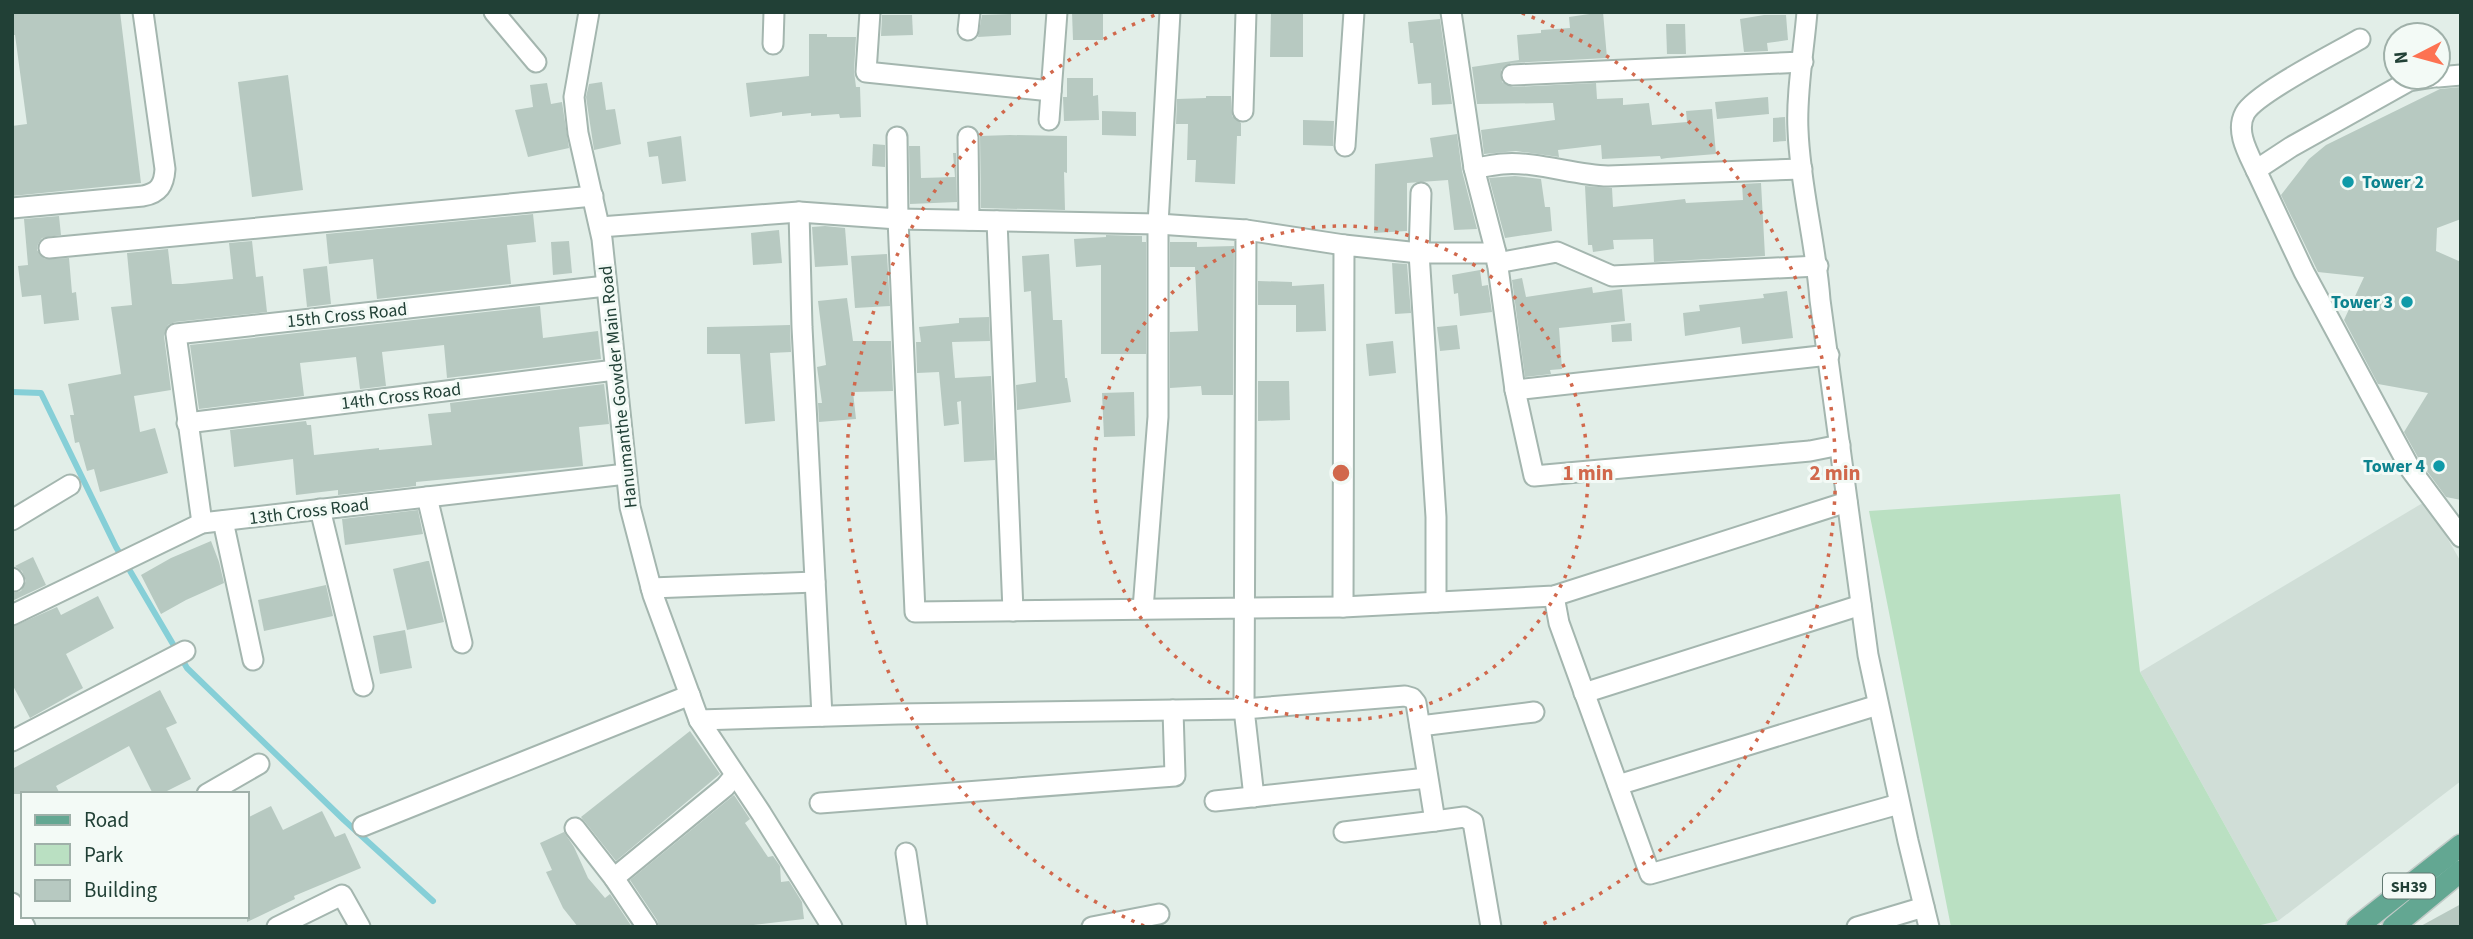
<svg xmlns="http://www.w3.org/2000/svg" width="2473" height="939" viewBox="0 0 2473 939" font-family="'Source Sans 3',sans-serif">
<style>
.built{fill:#d0ded7}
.green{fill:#bae0c2}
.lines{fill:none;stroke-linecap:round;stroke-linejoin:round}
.stream{stroke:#86cfd7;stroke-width:6}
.building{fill:#b7c9c1}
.street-casing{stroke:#a4b6af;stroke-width:23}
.primary-casing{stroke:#c1cac7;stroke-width:24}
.street{stroke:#fff;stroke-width:19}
.primary{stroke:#63a792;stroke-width:21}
.ring{fill:none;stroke:#d1684c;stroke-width:3.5;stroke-dasharray:3.5 7}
.culture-dot{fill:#0f9aa8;stroke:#f3faf6;stroke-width:2.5}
.labels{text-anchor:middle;stroke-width:6;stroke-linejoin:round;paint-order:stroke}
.shield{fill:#f3faf6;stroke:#607870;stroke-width:2}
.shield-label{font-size:16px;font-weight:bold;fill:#214036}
.culture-label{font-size:18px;font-weight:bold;fill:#0d838f;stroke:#f3faf6;text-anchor:end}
.street-label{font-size:18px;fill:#214036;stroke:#f3faf6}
.centre{fill:#d1684c;stroke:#f3faf6;stroke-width:3.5}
.ring-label{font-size:21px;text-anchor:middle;font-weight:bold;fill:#d1684c;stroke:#f3faf6;stroke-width:6;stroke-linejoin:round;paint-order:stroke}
</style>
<rect width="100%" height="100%" fill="#e2eee8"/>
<path class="built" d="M2426 501 2461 562V781L2278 921 2140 672Z"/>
<path class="green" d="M2120 494 2140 672 2278 921 2252 927H1951L1869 511Z"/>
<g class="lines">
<path class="stream" d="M12 392 41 393 116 547 187 668 344 820 433 901"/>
</g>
<g class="building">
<path d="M12 12H120L141 183 12 196V126L27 124 15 35H12Z"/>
<path d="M1072 12H1103V40H1073Z"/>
<path d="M1271 12H1303V57H1270Z"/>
<path d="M1603 12 1607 58 1511 63 1501 70 1502 82 1513 87 1596 83 1597 99 1623 98V105L1649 103 1652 125 1687 122 1686 111 1712 109 1716 154 1667 158 1661 159 1660 156 1602 159 1601 145 1558 150 1559 157 1516 151 1484 154 1481 130 1555 120 1553 103 1477 104 1472 67 1519 60 1517 35 1541 33V30L1570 28 1569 17Z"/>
<path d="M1011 14V35L978 37 982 15Z"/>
<path d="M882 15H912L913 35 881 36Z"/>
<path d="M1764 15H1786L1788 40 1767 43 1768 51 1744 52 1740 19Z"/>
<path d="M1440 19 1452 104 1432 105 1431 83 1418 84 1413 43H1410L1408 22Z"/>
<path d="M1666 24H1685L1686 54H1667Z"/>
<path d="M809 34H827V37H856L854 71 856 87H860L861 117 840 118 839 114 811 116V113L782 116V112L750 117 746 83 809 76Z"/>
<path d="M288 75 303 190 252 197 238 82Z"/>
<path d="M1067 78H1093V96L1098 95 1099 120 1064 121 1063 97H1067Z"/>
<path d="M602 82 606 110 615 109 621 144 594 150 586 97 589 84Z"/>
<path d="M547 83 551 104 562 102 569 148 528 157 515 110 533 107 530 85Z"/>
<path d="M2461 87V219L2437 228 2436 251 2461 262V500L2446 497 2421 463 2404 432 2428 393 2378 384 2344 320 2364 277 2318 272 2281 195 2309 159 2326 145 2440 89Z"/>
<path d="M1206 96H1231L1232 116 1241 123V136H1237L1235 184 1195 182 1196 160H1187L1188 124H1176L1177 99 1206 98Z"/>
<path d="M1768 97 1769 114 1717 119 1715 102Z"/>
<path d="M1102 111 1136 112V136L1102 135Z"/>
<path d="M1785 117 1786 141 1773 142V118Z"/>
<path d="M1303 120 1334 121 1333 146 1303 145Z"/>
<path d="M1457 134 1462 171 1477 229 1454 230 1448 180 1407 183V231L1374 233 1375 164 1433 157 1430 138Z"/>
<path d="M1010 135 1067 136V173L1064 172 1065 210 981 208 980 136Z"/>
<path d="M681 136 686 181 662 184 658 156 649 157 647 142Z"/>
<path d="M873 144 885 145V167L872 166Z"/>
<path d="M909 146H920L921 178 955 177 953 153H956L957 202 910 204Z"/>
<path d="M1515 176 1541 179 1545 207H1550L1552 231 1505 238 1489 178Z"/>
<path d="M1761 183 1765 256 1654 262 1653 239 1613 240 1614 249 1593 252 1592 245H1588L1585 186 1612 188 1613 207 1685 199 1686 203 1743 200 1742 184Z"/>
<path d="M533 214 536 242 507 245 511 284 377 299 373 259 329 264 326 234Z"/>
<path d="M59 216 61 235 42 238 38 244 37 250 45 259 69 258 72 293 76 292 79 320 44 324 41 295 22 297 18 266 28 265 24 219Z"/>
<path d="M825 226 845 228 848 265 815 267 812 227Z"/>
<path d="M779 230 782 263 753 265 751 233Z"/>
<path d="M1106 235 1142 236V242H1146V354H1101V265L1076 267 1074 239 1106 237Z"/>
<path d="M252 241 256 277 263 276 267 312 175 322 168 325 164 336 171 390 134 396 140 432 155 428 168 473 100 492 94 469 87 471 79 442 75 443 70 415H74L68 384 121 374 111 307 132 305 127 253 168 249 172 284H182L233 279 229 243Z"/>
<path d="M569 241 572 273 553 275 551 242Z"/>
<path d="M1170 242H1197V247L1234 246 1233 395H1202L1201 386 1170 388V332L1198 331 1195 267H1170Z"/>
<path d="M887 254 890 306 855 308 851 256Z"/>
<path d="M1049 254 1053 320H1062L1065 378H1067L1071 402 1017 410 1016 385 1036 382 1031 291 1024 292 1022 256Z"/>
<path d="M1392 263 1407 264 1411 313 1395 314Z"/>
<path d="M327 266 331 304 307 307 303 269Z"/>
<path d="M1480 270 1482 286 1488 285 1492 312 1460 316 1458 293 1454 294 1452 275Z"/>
<path d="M1522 278 1526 297 1592 287 1593 293 1622 289 1625 321 1559 328 1562 369 1550 370 1551 374 1525 377 1512 280Z"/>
<path d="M1258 281 1292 282V286L1324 284 1326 331 1296 332V305H1258Z"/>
<path d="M1787 291 1793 338 1742 344 1740 327 1685 336 1683 313 1700 311 1699 305 1764 298 1763 294Z"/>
<path d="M847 298 853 341H891L893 391 853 392 856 419 819 422 818 403H822L817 367 826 365 818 301Z"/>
<path d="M540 306 543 338 598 331 601 359 447 378 444 345 382 352 386 386 360 389 356 357 300 363 304 396 199 409 190 345Z"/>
<path d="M989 317 990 341 952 342 955 378 991 376 995 460 964 462 961 401 957 402 959 424 944 426 939 372 917 373 916 342H921L919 327 959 323V318Z"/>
<path d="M1631 323 1632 341 1612 342 1611 325Z"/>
<path d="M790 325 791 352 770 353 775 421 745 424 740 354H707V327Z"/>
<path d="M1457 325 1460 349 1440 351 1437 327Z"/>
<path d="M1393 341 1396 373 1369 376 1366 344Z"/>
<path d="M1258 381H1289L1290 420 1258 421Z"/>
<path d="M604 384 609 424 579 427 583 466 416 482V486L338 495V490L296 495 293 459 234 467 230 430 306 421 307 425H311L314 455 379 448V450L432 445 428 414 451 412 450 403Z"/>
<path d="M1134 392 1135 436 1104 437 1102 393Z"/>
<path d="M418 510 423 534 345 545 342 519Z"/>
<path d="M211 541 219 562 224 583 186 600 161 614 141 575 171 558Z"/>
<path d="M33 557 46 585 12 601V593L21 591 26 581 22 571 15 566Z"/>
<path d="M427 561H429L444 622 407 630 393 569Z"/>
<path d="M326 585 333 616 264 631 258 600Z"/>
<path d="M98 596 114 628 66 654 83 688 30 718 12 684V627L57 607 61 615Z"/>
<path d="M405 630 412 668 380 674 373 636Z"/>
<path d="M160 690 177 723 166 728 191 779 161 794H153L129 746 56 786 60 794H12V769Z"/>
<path d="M690 731 720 774 616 861 581 817Z"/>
<path d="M734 795 750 819 745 823 768 857 773 856 780 866 781 882 789 881 802 902 804 919 736 927H659L657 920 630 880Z"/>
<path d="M271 806 283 830 322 811 335 837 345 833 361 868 294 896 295 899 247 922V818Z"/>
<path d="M564 832 574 847 588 878 605 898 610 894 632 927H578L563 908 546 872 552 870 540 843Z"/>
<path d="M2461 904V927H2419Z"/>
</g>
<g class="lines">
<g class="street-casing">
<g id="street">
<path d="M494 12 536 62"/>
<path d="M589 12 574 97 578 133 602 239 630 507 653 595 699 720 761 813 832 927"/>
<path d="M870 12 866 72 1051 91"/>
<path d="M1451 12 1474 168 1496 253 1515 390 1534 476 1810 451 1840 445"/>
<path d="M1807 12C1804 49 1796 94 1798 130 1800 187 1816 243 1820 300L1868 655 1908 841 1929 927"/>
<path d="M968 30 970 12"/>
<path d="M773 44 774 12"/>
<path d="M1512 75 1803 62"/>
<path d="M2434 77 2409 81 2291 147 2256 170 2304 272 2392 435 2411 470 2461 537"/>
<path d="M2438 77 2461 75"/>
<path d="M1243 111 1246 12"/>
<path d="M1049 120 1057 12"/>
<path d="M968 137 969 220"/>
<path d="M1345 146 1354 12"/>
<path d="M1474 168C1483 167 1493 165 1502 164 1537 161 1573 175 1608 176L1802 169"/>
<path d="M2256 170C2248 153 2235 131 2245 113 2256 93 2336 53 2360 39"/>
<path d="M1421 193 1419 253 1436 517V602"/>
<path d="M12 208 143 196C159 193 164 185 165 169L143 12"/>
<path d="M997 221 1013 611"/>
<path d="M600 227 799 212"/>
<path d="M1246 230 1344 245"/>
<path d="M49 248 593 196"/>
<path d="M1496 253H1419L1344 245 1343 607 1554 596 1847 502"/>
<path d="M1497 263 1557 252 1612 276 1818 266"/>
<path d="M1515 390 1829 355"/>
<path d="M187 423 615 370"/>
<path d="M427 497 462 643"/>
<path d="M320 509 363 686"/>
<path d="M12 520 70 485"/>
<path d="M223 521 253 660"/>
<path d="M202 523 176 334 606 286"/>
<path d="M12 578 14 581"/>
<path d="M651 588 815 582"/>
<path d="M1554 596 1559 623 1650 874 1899 804"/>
<path d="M1143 609 1158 417V224L1170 12"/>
<path d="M12 615 202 523 626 474"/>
<path d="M1584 693 1861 605"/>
<path d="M822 716 802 327 799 212 898 219 897 137"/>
<path d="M699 720 898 714 1244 709 1246 230 1158 224 898 219 915 612 1343 607"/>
<path d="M1420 726 1534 712"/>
<path d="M12 741 185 651"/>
<path d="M1618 785 1878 705"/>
<path d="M207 794 259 764"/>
<path d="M1254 797 1244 709 1405 696 1412 698 1416 703 1435 821 1464 817 1473 822 1491 927"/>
<path d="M1215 801 1427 778"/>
<path d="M820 803 1175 776 1173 710"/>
<path d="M363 826 690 695"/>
<path d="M575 828 614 878 647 927"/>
<path d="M1344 832 1435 821"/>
<path d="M906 853 917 927"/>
<path d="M614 878 725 787 735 775"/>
<path d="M12 903 25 927"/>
<path d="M277 927 342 895 360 927"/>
<path d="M1092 927 1159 914"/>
<path d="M1857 927 1924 907"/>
</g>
</g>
<g class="primary-casing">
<g id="primary">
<path d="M2357 927 2461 845"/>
<path d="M2393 927 2461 871"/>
</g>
</g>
<use href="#street" class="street"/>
<use href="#primary" class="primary"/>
</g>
<g class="ring">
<circle cx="1341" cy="473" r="247"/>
<path d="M1144 926A494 494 0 0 1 1160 13M1522 13A494 494 0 0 1 1538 926"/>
</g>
<g class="culture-dot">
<circle cx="2348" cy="182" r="7"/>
<circle cx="2407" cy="302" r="7"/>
<circle cx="2439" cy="466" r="7"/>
</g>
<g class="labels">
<rect class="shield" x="2383" y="873.5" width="52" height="25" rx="5"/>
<g class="shield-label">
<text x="2409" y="892">SH39</text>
</g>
<g class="culture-label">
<text x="2362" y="188" text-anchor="start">Tower 2</text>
<text x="2393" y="308">Tower 3</text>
<text x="2425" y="472">Tower 4</text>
</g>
<g class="street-label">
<text transform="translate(347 315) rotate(-6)" y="6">15th Cross Road</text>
<text transform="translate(618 387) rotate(-96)" y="6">Hanumanthe Gowder Main Road</text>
<text transform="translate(401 396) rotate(-7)" y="6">14th Cross Road</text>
<text transform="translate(309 511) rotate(-7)" y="6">13th Cross Road</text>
</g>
</g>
<circle cx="1341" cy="473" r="10" class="centre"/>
<g class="ring-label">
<text x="1588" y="480">1 min</text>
<text x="1835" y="480">2 min</text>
</g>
<rect width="2473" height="939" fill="none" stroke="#214036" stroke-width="28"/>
<rect x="21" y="792" width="228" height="126" fill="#f3faf6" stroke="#9fb0a9" stroke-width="2"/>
<rect x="35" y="815" width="35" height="10" fill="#63a792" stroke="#9fb0a9" stroke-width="2"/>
<text x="84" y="827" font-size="21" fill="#214036">Road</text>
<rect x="35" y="844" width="35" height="21" fill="#bae0c2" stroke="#9fb0a9" stroke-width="2"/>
<text x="84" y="862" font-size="21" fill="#214036">Park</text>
<rect x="35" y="880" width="35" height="21" fill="#b7c9c1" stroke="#9fb0a9" stroke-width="2"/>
<text x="84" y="897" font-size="21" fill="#214036">Building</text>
<g transform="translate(2417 56) rotate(264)"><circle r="33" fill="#f3faf6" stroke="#9fb0a9" stroke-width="2"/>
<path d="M0-5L12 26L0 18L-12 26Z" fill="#fd7252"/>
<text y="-10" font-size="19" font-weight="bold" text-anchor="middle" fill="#214036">N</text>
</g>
</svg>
